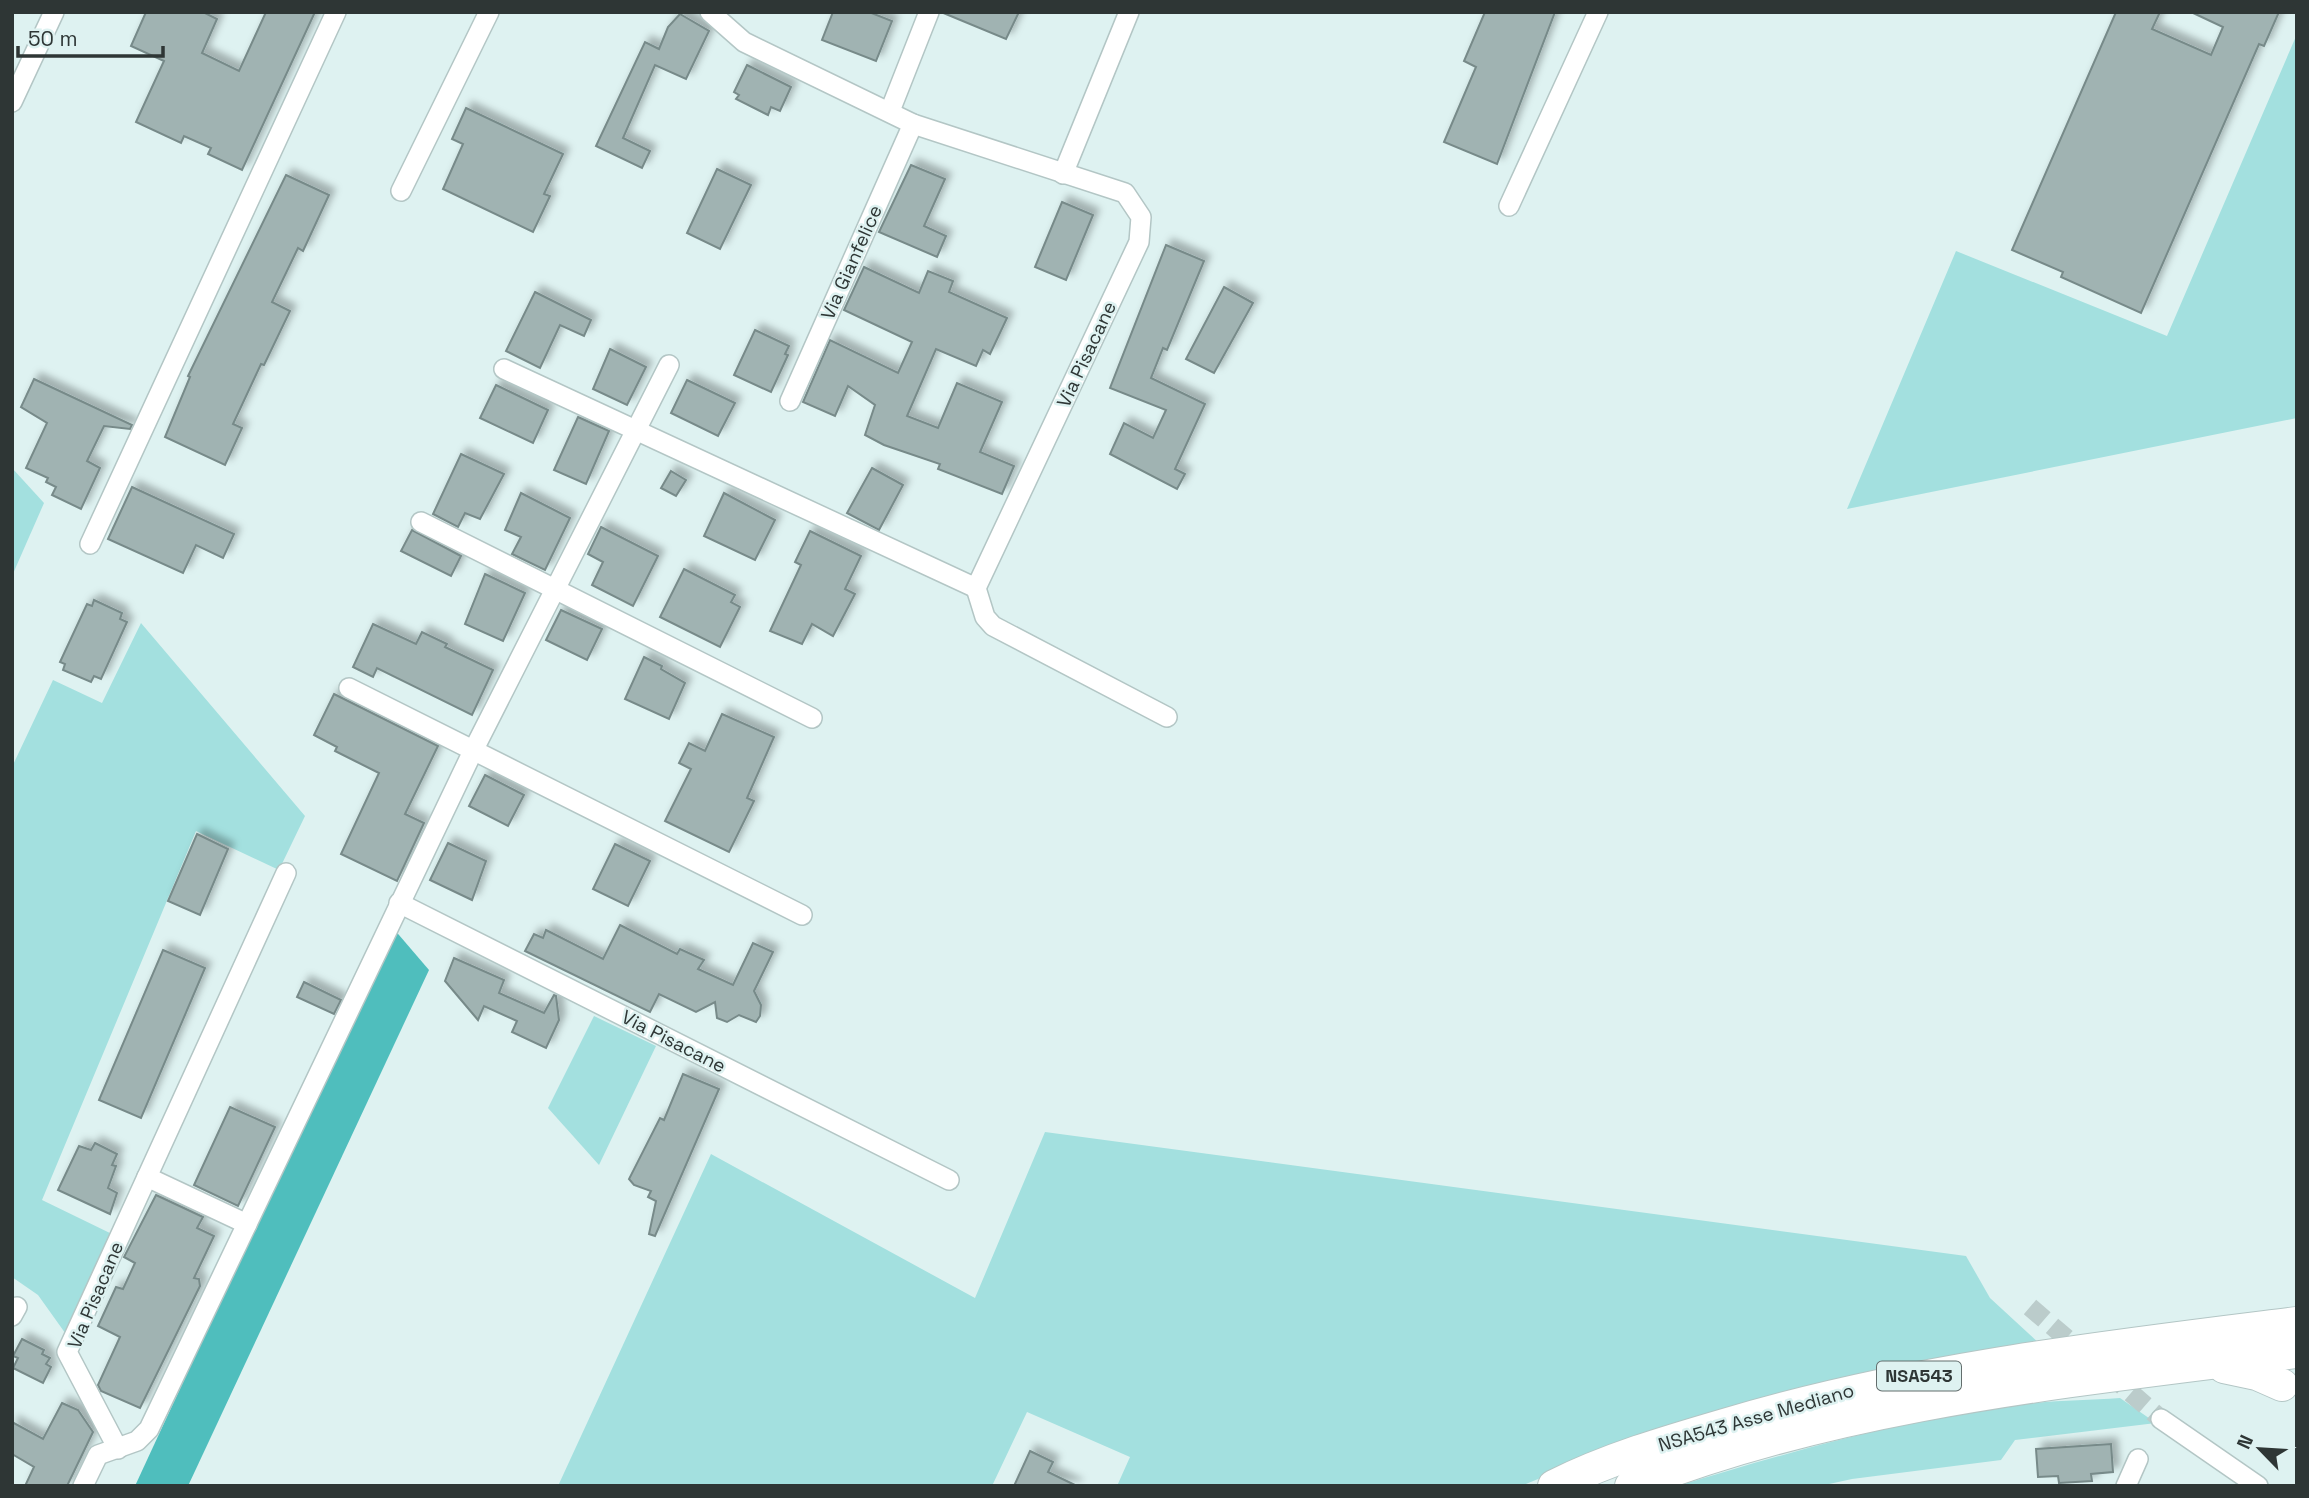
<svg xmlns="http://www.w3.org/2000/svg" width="2309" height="1498" viewBox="0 0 2309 1498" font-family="'Space Grotesk',sans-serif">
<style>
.green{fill:#a3e0df}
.forest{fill:#4fbebd}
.building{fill:#a0b3b2;stroke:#778a89;stroke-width:2;filter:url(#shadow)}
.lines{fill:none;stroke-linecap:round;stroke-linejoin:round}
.minor-tunnel{stroke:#bbcccb;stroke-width:19;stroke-dasharray:19 10;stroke-linecap:butt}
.minor-casing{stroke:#b3c6c5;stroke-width:22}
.trunk-casing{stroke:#b3c6c5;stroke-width:34}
.minor{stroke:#fff;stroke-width:19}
.trunk{stroke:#fff;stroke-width:32}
.labels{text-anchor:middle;stroke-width:5;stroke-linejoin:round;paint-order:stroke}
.shield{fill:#def2f1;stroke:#636e6d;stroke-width:2}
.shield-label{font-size:18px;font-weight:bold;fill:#2e3635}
.street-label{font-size:19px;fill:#2e3635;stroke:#def2f1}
</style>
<defs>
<filter id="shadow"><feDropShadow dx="6" dy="-6" stdDeviation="3.5" flood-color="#0004"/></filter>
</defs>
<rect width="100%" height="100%" fill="#def2f1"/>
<g class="green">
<path d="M2297 34V418L1847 509 1956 251 2167 336Z"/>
<path d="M12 468 44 503 12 576Z"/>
<path d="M141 623 305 816 279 870 196 831 42 1200 114 1235 68 1337 38 1295 12 1277V767L53 680 102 703Z"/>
<path d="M594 1016 656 1046 599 1165 548 1108Z"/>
<path d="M1045 1132 1966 1256 1990 1298 2040 1344 1619 1446 1521 1486H1117L1130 1457 1027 1412 992 1486H558L711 1154 975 1298Z"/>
<path d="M2120 1398 2156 1423 2015 1440 2001 1460 1852 1479 1820 1486H1678C1791 1451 1917 1416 2035 1403 2063 1400 2092 1400 2120 1398Z"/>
</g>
<path class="forest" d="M393 928 429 970 188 1486H135Z"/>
<g class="building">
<path d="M146 12H203L217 19 202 53 239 71 266 12H315L242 170 208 154 211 148 184 136 181 143 136 122 164 61 131 46Z"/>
<path d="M833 12H869L892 21 876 61 822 40Z"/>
<path d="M941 12H1019L1006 39Z"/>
<path d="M1485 12H1555L1497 164 1444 142 1476 67 1464 61Z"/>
<path d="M2116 12H2160L2152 29 2211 55 2223 27 2191 12H2279L2264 46 2259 44 2141 313 2061 277 2063 272 2012 250Z"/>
<path d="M680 14 709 31 686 79 655 65 623 138 650 151 642 168 596 146 645 42 659 49 668 27Z"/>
<path d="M747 65 791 87 780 111 771 107 768 115 736 99 739 95 734 92Z"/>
<path d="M466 108 563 154 544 194 550 196 533 232 443 189 463 144 452 139Z"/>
<path d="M911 165 945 179 924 226 946 236 937 257 879 232Z"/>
<path d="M717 169 751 185 720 249 687 233Z"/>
<path d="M286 175 329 195 303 251 298 248 272 302 290 311 264 365 261 364 233 424 242 428 225 465 165 437 190 377 188 376Z"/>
<path d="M1062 202 1093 215 1066 280 1035 267Z"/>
<path d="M1166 245 1204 261 1167 350 1163 348 1151 378 1205 404 1175 469 1185 474 1177 489 1110 454 1124 423 1153 438 1166 410 1110 388Z"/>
<path d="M864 267 919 293 928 271 953 281 949 292 1007 318 990 354 983 350 976 366 936 349 907 416 938 428 957 383 1002 402 980 452 1014 466 1002 494 938 469 940 464 884 445 865 435 875 405 848 386 835 416 803 402 830 340 898 373 912 342 844 310Z"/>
<path d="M1224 287 1253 303 1214 373 1186 359Z"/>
<path d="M535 292 591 320 584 336 560 325 540 368 506 351Z"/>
<path d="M755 330 789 346 785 354 788 355 771 392 734 375Z"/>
<path d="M610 349 646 367 627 405 593 389Z"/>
<path d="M34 379 132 425 130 429 104 426 87 461 100 468 81 509 52 495 56 487 46 482 48 478 26 468 47 423 21 407Z"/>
<path d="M687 380 735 403 718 436 671 413Z"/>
<path d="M496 385 548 410 533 443 480 418Z"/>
<path d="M578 417 609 431 586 484 554 470Z"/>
<path d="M461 454 504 474 480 519 465 513 458 527 433 514Z"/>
<path d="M872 468 903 485 879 530 847 513Z"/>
<path d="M671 471 686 480 676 496 661 488Z"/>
<path d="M132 487 234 534 223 558 196 545 183 573 108 539Z"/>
<path d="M521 493 570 518 545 570 512 554 521 537 505 530Z"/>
<path d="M724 493 775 520 755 560 704 536Z"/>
<path d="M601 527 658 556 633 606 592 585 603 562 588 554Z"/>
<path d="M412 530 461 556 451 576 401 551Z"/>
<path d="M810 531 861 556 845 589 855 594 833 636 812 624 802 644 770 631 801 565 795 562Z"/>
<path d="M684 569 735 595 731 602 740 607 720 647 660 617Z"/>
<path d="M485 574 525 593 503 641 465 624Z"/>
<path d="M94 600 122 613 120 619 127 622 101 679 94 676 91 682 63 670 65 664 60 662 87 604 92 606Z"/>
<path d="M561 610 602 629 587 660 546 640Z"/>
<path d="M373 624 416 644 422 632 447 644 445 647 493 670 472 715 377 668 373 677 353 667Z"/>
<path d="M644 657 662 666 661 669 685 683 669 719 625 699Z"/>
<path d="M334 694 438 746 405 814 424 823 397 881 341 854 379 773 335 751 337 747 314 735Z"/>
<path d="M722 714 774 737 747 798 754 801 729 852 665 821 691 769 679 763 689 743 705 751Z"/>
<path d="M485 775 524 795 508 826 469 806Z"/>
<path d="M197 834 228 849 200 915 168 901Z"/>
<path d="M448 843 486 861 472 900 430 880Z"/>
<path d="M615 844 650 861 628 906 593 889Z"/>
<path d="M620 925 677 954 680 949 704 960 698 969 733 985 753 943 773 952 754 991 761 1005 760 1016 756 1022 739 1015 727 1022 717 1018 715 1002 696 1012 659 994 650 1012 525 951 534 934 543 938 546 930 603 959Z"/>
<path d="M163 950 205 968 141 1118 99 1100Z"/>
<path d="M454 958 504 980 499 993 544 1013 554 995 556 996 559 1020 546 1048 512 1032 517 1021 484 1006 478 1020 445 981Z"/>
<path d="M304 982 341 1000 334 1014 297 997Z"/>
<path d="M683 1074 719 1089 655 1236 649 1234 656 1201 648 1197 651 1191 634 1185 629 1179 660 1118 664 1120Z"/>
<path d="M230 1107 275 1127 238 1206 194 1185Z"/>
<path d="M95 1143 117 1154 112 1165 116 1166 108 1188 117 1193 110 1214 58 1190 79 1146 91 1150Z"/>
<path d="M156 1195 203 1217 197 1228 214 1236 194 1278 199 1279 200 1286 140 1408 101 1391 98 1385 120 1337 98 1326 116 1287 123 1289 135 1263 124 1257Z"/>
<path d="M22 1339 44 1350 42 1354 50 1358 46 1364 51 1367 43 1383 13 1368 18 1358 13 1356Z"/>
<path d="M62 1403 78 1410 93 1432 67 1486H25L34 1467 12 1454V1422L43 1439Z"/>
<path d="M2111 1444 2113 1472 2091 1474 2092 1481 2059 1483 2058 1476 2038 1477 2036 1449Z"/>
<path d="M1030 1451 1053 1462 1048 1472 1077 1486H1014Z"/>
</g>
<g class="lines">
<g class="minor-tunnel">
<path d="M2030 1307 2086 1355"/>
<path d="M2109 1374 2161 1419"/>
</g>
<g class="minor-casing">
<g id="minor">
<path d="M12 102 54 12"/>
<path d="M890 111 929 12"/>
<path d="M1063 174 1129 12"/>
<path d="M401 191 489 12"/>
<path d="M1509 206 1598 12"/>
<path d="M504 369 976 588 1139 242 1141 217 1125 193 913 124 744 42 710 12"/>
<path d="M790 401 913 124"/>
<path d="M421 522 812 718"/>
<path d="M90 544 336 12"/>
<path d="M976 588 985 617 993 626 1167 717"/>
<path d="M349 688 802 915"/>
<path d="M399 903 949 1180"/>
<path d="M147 1177 247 1224"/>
<path d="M12 1316 17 1307"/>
<path d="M2161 1419 2258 1486"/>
<path d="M118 1449 67 1352 286 873"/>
<path d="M83 1486 98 1455 137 1441 149 1429 473 751 669 365"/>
<path d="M2126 1486 2138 1459"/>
</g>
</g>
<g class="trunk-casing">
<g id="trunk">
<path d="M2224 1367 2257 1374 2282 1385"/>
<path d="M1554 1486C1608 1459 1666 1442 1724 1425 1910 1369 2104 1347 2297 1323"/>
<path d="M1631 1486C1843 1402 2073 1381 2297 1352"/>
</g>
</g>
<use href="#minor" class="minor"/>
<use href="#trunk" class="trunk"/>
</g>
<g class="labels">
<rect class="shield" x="1877" y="1361.5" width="84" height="29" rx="5"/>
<g class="shield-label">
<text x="1919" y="1382">NSA543</text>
</g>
<g class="street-label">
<text transform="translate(851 262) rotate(-66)" y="7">Via Gianfelice</text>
<text transform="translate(1086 354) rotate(-65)" y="7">Via Pisacane</text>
<text transform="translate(674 1041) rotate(27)" y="7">Via Pisacane</text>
<text transform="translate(95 1295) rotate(-67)" y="7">Via Pisacane</text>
<text transform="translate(1756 1417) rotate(-16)" y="7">NSA543 Asse Mediano</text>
</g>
</g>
<rect width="2309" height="1498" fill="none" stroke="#2e3635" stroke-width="28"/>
<g transform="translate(2260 1449) rotate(295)" stroke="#def2f1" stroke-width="5" paint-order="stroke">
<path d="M0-5L12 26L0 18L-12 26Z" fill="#2e3635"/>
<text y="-10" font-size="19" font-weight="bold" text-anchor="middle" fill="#2e3635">N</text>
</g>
<path d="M18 46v10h145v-10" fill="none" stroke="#2e3635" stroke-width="3.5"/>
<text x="28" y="46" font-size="21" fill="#2e3635" stroke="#def2f1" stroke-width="5" paint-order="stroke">50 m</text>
</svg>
